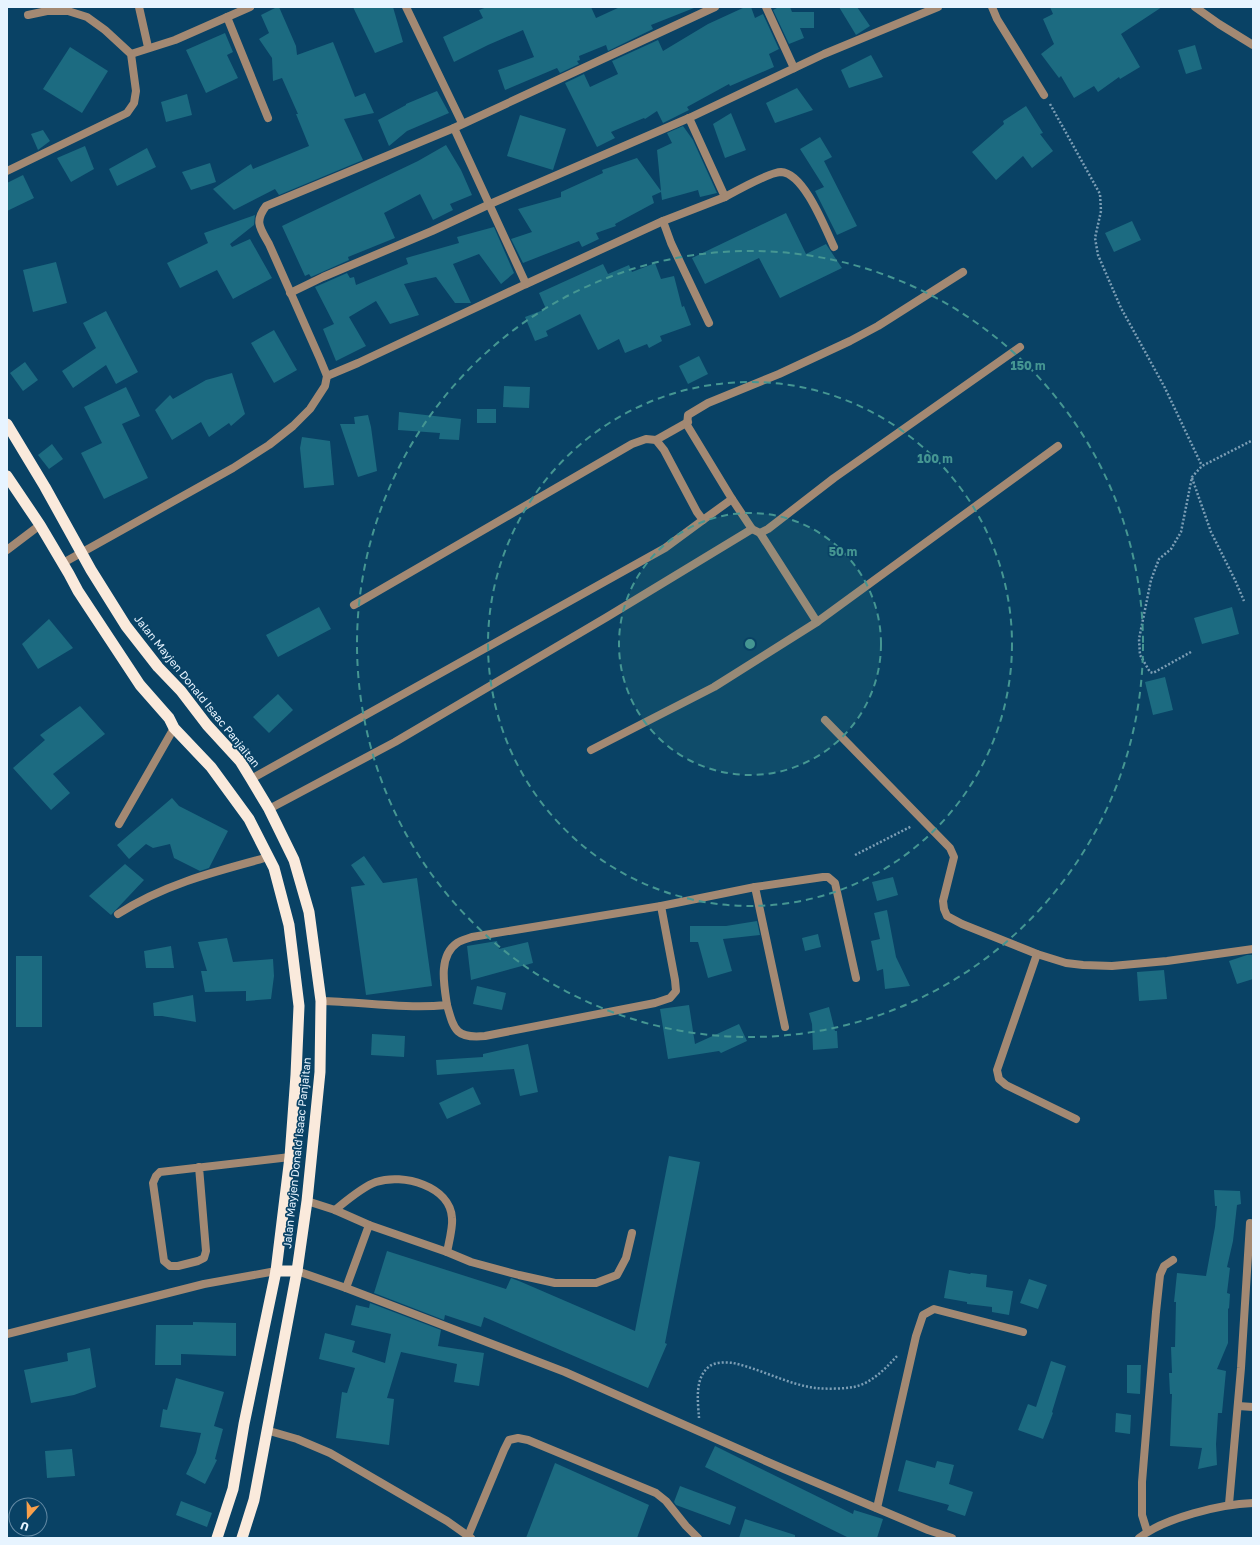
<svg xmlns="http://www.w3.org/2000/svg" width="1260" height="1545" viewBox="0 0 1260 1545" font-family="'Golos Text',sans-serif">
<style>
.building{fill:#1c6b81}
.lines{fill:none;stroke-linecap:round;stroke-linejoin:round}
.path{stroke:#7c9eb5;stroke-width:2.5;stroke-dasharray:2 2;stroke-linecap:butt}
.service{stroke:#a38973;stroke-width:8}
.minor{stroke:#a38973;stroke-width:8}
.trunk{stroke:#faeadc;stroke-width:11}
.ring{fill:none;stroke:#459692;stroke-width:2;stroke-dasharray:7 5}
.labels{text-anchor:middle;stroke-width:3.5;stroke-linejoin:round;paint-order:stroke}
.street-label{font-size:11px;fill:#e7f4ff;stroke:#094265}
.centre{fill:#459692;stroke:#094265;stroke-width:2}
.ring-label{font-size:12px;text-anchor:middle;font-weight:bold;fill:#459692;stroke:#094265;stroke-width:3.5;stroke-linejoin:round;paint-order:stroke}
</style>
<rect width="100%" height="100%" fill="#094265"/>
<g class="building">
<path d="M277 7H279L296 46 297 55 333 42 355 97 365 93 374 113 344 119 363 160 279 195 275 189 234 210 213 189 251 164 253 169 309 146 296 114H298L282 78 273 81 272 58 259 39 269 33 261 15Z"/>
<path d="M353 7H393L403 42 375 53Z"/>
<path d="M487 7H591L596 18 620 7 694 8 651 25 653 29 608 51 606 45 579 56 580 60 577 61 579 64 560 73 557 68 505 90 498 70 534 57 523 30 488 45 454 62 443 37 483 18 479 10Z"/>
<path d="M745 7H751L755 18 763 14 779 49 769 54 774 67 730 86 729 84 687 107 689 110 663 123 657 111 645 119 644 118 611 132 615 138 597 147 565 83 584 74 590 87 618 74 612 61 658 40 663 51 708 24Z"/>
<path d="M779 7H790L792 12H814V28H800L804 38 789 44 773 10Z"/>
<path d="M839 7H857L870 26 856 35Z"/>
<path d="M1050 7H1162L1121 34 1140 67 1120 79 1119 77 1098 92 1094 86 1074 98 1061 76 1059 78 1041 54 1054 44 1043 19 1053 14Z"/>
<path d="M225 33 233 52 227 55 238 78 206 93 186 50Z"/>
<path d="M1195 45 1202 69 1186 74 1178 50Z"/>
<path d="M70 47 108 71 82 113 43 89Z"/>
<path d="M871 55 883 77 849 88 841 70Z"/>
<path d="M797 88 813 110 775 123 766 103Z"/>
<path d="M437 91 449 113 407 131 389 146 378 120 406 105V104Z"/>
<path d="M187 94 192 115 166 122 161 102Z"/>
<path d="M1026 106 1043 133 1040 134 1053 151 1032 168 1023 156 996 180 972 152 1004 124 1003 121Z"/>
<path d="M731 113 746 150 725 158 713 124Z"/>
<path d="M520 115 566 129 553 170 507 156Z"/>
<path d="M683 126 693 140 717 193 700 197 698 190 662 200 661 192 652 196 654 203 615 224 616 226 596 233 599 239 582 247 579 241 523 263 511 239 532 232 518 209 561 197V192L603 173 602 170 637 158 661 191 657 150 672 143 667 133Z"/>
<path d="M43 130 50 141 38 150 31 134Z"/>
<path d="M820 137 832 157 824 161 857 226 837 235 815 191 824 187 800 149Z"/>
<path d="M446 145 461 170 472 195 450 204 453 210 433 220 420 194 384 213 395 238 348 257 349 260 311 277 309 274 305 276 282 226 418 161Z"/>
<path d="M85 146 94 169 71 182 57 158Z"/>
<path d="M147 148 156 167 117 186 109 169Z"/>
<path d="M210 163 216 182 191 190 182 172Z"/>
<path d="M23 175 34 198 7 211V183Z"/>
<path d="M786 213 806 254 826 244 842 268 780 298 759 258 705 284 692 258Z"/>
<path d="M255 215 254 225 230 244 232 247 250 239 272 278 233 299 217 270 180 288 167 263 208 243 204 233Z"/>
<path d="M1132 221 1141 240 1114 252 1105 233Z"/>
<path d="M494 227 514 273 501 284 479 254 453 264 471 303H455L436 277 404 284 419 315 390 324 376 301 349 317 366 346 336 361 323 329 334 324 315 287 347 273 350 278 354 277 356 285 408 264 406 258 459 243 457 237Z"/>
<path d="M56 262 67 303 33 312 23 270Z"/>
<path d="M655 263 661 279 674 276 682 307 684 306 691 325 660 336 662 341 649 348 647 344 625 353 619 339 598 350 580 314 546 331 548 336 535 341 525 317 546 309 539 293 603 264 608 274 629 265 632 272Z"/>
<path d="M106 311 138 372 116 384 106 365 73 388 62 371 96 348 83 323Z"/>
<path d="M274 330 297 370 274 383 251 343Z"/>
<path d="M699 356 708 374 688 384 679 366Z"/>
<path d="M25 362 38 380 23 391 10 373Z"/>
<path d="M232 373 245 414 231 426 229 423 209 437 201 422 172 440 155 410 170 395 173 399 206 380Z"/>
<path d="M504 386 530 387 529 408 503 407Z"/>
<path d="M126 387 140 416 122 424 148 478 104 499 81 453 102 443 84 407Z"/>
<rect x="477" y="409" width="19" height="14"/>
<path d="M399 412 461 419 459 440 439 439 440 433 398 430Z"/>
<path d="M368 415 371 427 377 471 358 477 340 424H355L354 417Z"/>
<path d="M302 437 330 441 334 485 304 488 300 448Z"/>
<path d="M52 444 63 459 49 469 38 455Z"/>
<path d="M319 607 331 629 278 657 266 635Z"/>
<path d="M1232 607 1239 634 1202 644 1194 618Z"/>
<path d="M49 619 73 648 38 669 22 644Z"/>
<path d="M1165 677 1173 710 1153 715 1145 682Z"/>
<path d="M278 694 293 710 269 733 253 717Z"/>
<path d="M80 706 105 734 53 774 70 793 51 810 13 768 45 740 40 735Z"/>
<path d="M172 798 179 806 228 831 209 868 200 871 174 858 170 844 153 848 146 844 129 859 117 845Z"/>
<path d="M364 856 383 883 417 878 432 986 366 995 351 887 365 885 351 865Z"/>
<path d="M125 864 144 880 111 915 89 896Z"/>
<path d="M893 877 898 895 877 901 872 882Z"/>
<path d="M887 910 896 957 910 986 885 989 883 969 877 971 871 941 880 939 874 913Z"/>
<path d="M757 921 760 935 723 939 732 971 708 978 698 942H690V926H726Z"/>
<path d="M818 934 821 947 805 951 802 938Z"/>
<path d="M227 938 233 962 273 959 274 976 271 999 246 1001V991L205 992 201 971H207L198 942Z"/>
<path d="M497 941 499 949 528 942 533 963 471 980 467 946Z"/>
<path d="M171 946 174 968H146L144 951Z"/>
<path d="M1247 955H1253V979L1237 984 1229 961Z"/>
<rect x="16" y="956" width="26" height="71"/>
<path d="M1164 970 1167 999 1139 1001 1137 972Z"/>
<path d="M477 986 506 993 502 1010 473 1004Z"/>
<path d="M193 995 196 1022 162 1016H154L153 1003Z"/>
<path d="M689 1005 695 1044 739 1024 747 1041 721 1053 719 1051 668 1059 660 1009Z"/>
<path d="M829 1007 835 1031H837L838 1048 813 1050 812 1024 809 1013Z"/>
<path d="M372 1034 405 1036 404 1057 371 1055Z"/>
<path d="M528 1044 538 1092 520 1096 514 1069 437 1075 436 1060 483 1057V1054Z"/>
<path d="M473 1087 481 1104 447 1119 439 1103Z"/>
<path d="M669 1156 700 1162 665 1343 667 1344 648 1388 484 1317 481 1327 445 1315 444 1320 374 1293 387 1251 506 1289 511 1278 519 1281 635 1331Z"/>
<path d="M1214 1190 1240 1191 1241 1204 1237 1205 1233 1241 1227 1267 1230 1268 1227 1293 1230 1294 1229 1309 1228 1308V1343L1217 1369 1226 1371 1222 1413H1218L1216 1444 1217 1465 1198 1469 1202 1448 1170 1446 1172 1394H1170L1169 1373H1172L1171 1347H1175L1176 1302H1174L1177 1273 1206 1276 1215 1227 1217 1206H1215Z"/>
<path d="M949 1270 970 1274 971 1273 987 1275 986 1287 1013 1291 1009 1315 992 1312V1307L967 1304V1302L944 1298Z"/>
<path d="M1029 1279 1047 1285 1038 1309 1020 1303Z"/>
<path d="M370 1303 441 1330 438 1346 484 1353 479 1386 454 1382 457 1364 401 1352 387 1398 394 1399 389 1445 336 1438 342 1392 347 1393 355 1368 319 1359 325 1333 355 1341 352 1352 385 1363 391 1334 351 1325 356 1305 369 1308Z"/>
<path d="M193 1322 236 1323V1356L181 1354V1365H155L156 1325H193Z"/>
<path d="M90 1348 96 1387 74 1395 31 1403 24 1370 68 1361 67 1353Z"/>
<path d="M1051 1361 1066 1366 1052 1412 1053 1413 1043 1439 1018 1430 1028 1404 1036 1407Z"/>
<path d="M1127 1365H1141L1140 1394 1127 1393Z"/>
<path d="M176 1378 224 1392 214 1426 223 1429 215 1459 217 1460 205 1484 186 1474 196 1453 201 1433 160 1427 163 1409 167 1410Z"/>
<path d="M1116 1413 1131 1415 1130 1434 1115 1432Z"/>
<path d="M715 1446 853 1514 854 1510 883 1519 877 1538H849L705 1467Z"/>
<path d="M72 1449 75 1476 47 1478 45 1451Z"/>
<path d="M906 1460 935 1468 937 1461 954 1465 949 1484 973 1492 965 1516 947 1510 949 1505 898 1491Z"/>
<path d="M555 1463 649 1505 637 1538H526Z"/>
<path d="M680 1486 736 1507 730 1525 676 1505 674 1502Z"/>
<path d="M181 1501 212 1513 207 1527 176 1515Z"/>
<path d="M745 1519 795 1535V1538H739Z"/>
</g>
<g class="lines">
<g class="path">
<path d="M1050 104 1100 194 1101 211 1095 238 1098 255 1121 308 1165 388 1202 466"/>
<path d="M1192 478 1211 532 1235 580 1244 601"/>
<path d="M1191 652 1153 673 1150 672 1140 655 1139 639 1151 580 1159 559 1171 549 1181 532 1192 477 1202 466 1253 440"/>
<path d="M855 855 912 826"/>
<path d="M699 1418C698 1402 694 1377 710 1366 715 1362 726 1362 733 1363 761 1369 787 1384 815 1388 827 1389 842 1389 854 1387 872 1383 886 1368 898 1355"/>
</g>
<g class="service">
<path d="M199 1167 206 1251 204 1258 198 1261 178 1266H170L164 1261 153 1183 156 1176 160 1172 290 1157"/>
<path d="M307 1201 335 1210 369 1225"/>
<path d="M335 1210C346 1201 362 1187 376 1182 403 1173 450 1186 452 1218 453 1227 449 1242 447 1252"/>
<path d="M346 1288 369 1225 447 1252 471 1262 519 1275 555 1283H596L617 1275 626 1258 632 1233"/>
<path d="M468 1536 504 1450 509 1440 518 1438 528 1440 656 1493 666 1501 686 1526 698 1538"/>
</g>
<g class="minor">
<path d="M139 7 148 47"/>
<path d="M406 7 462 123"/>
<path d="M766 7 794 68"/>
<path d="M992 7 997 19 1044 95"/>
<path d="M1195 7 1219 24 1253 45"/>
<path d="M227 17 268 118"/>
<path d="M131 54 175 40 250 7"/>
<path d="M689 118 725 197 663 221 671 243 709 323"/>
<path d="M7 171 127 113 134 103 136 91 131 54 105 30 87 17 68 11H47L28 15"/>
<path d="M725 197C736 191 770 172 781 172 804 173 825 228 834 247"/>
<path d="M526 284 663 221"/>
<path d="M290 293 323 277 432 231 490 204 689 118 824 54 938 7"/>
<path d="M327 376 358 363 526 284 454 128"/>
<path d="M656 440 688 422"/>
<path d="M732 499 752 529 760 533 768 529 834 478 1020 347"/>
<path d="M703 520 732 499 687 425 688 415 708 403 779 374 850 341 878 326 963 272"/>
<path d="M760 533 817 622 1058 446"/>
<path d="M7 550 40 525"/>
<path d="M63 563 233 468 269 445 293 426 310 409 325 386 327 376 320 359 269 244C260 228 254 222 266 206L454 128 715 7"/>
<path d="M825 720 950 848 954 857 943 901 944 909 947 916 962 924 1037 954 1066 963 1083 965 1112 966 1167 961 1253 949"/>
<path d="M591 750 714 687 817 622"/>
<path d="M251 779 665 548 703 520 697 512 664 450 656 440 646 439 632 444 354 605"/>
<path d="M269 809 395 742 607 617 752 529"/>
<path d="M119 824 174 728"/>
<path d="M755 887 785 1027"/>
<path d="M118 914C164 884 217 871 269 857"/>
<path d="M1037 954 997 1070 999 1079 1006 1085 1076 1119"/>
<path d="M321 1001C363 1002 405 1009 447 1005 444 985 438 956 457 943 461 940 467 939 472 937L661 906 755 887 823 877H828L835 883 856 978"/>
<path d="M447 1005C454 1030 456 1039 485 1036L655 1003 670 998 676 991 675 980 661 906"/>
<path d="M297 1271 346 1288 565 1372 784 1469 928 1530 952 1538"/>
<path d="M7 1334 204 1284 276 1271"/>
<path d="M1238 1406 1253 1407"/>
<path d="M266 1430 297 1439 330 1453 447 1521 471 1538"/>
<path d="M1229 1504 1241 1368 1250 1223"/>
<path d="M877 1508 916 1336 923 1315 934 1309 1023 1332"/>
<path d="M1147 1531 1142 1515V1482L1156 1312 1160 1275 1164 1266 1173 1260"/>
<path d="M1139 1538C1164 1518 1221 1504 1253 1503"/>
</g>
<g class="trunk">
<path d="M7 424 45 487 91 570 126 626 158 667 181 691 207 725 240 761 251 779 269 809 294 860 309 912 321 1001 320 1072 307 1201 297 1271 254 1500 242 1538"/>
<path d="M7 476 40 525 69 574 78 591 140 685 169 718 174 728 211 767 249 819 274 868 289 925 299 1006 296 1075 290 1157 276 1271 244 1424 233 1489 217 1538"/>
<path d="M276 1271H297"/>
</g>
</g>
<circle cx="750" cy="644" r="131" fill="#459692" fill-opacity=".12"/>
<g class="ring">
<circle cx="750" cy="644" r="131"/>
<circle cx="750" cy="644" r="262"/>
<circle cx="750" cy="644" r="393"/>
</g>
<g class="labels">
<g class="street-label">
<text transform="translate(197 691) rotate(51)" y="4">Jalan Mayjen Donald Isaac Panjaitan</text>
<text transform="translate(297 1153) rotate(-84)" y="4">Jalan Mayjen Donald Isaac Panjaitan</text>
</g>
</g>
<circle cx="750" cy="644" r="6" class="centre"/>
<g class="ring-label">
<text x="1028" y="370">150 m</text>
<text x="935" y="463">100 m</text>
<text x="843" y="556">50 m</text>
</g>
<rect width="1260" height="1545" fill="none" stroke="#e7f4ff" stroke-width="16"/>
<g transform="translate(28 1517) rotate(200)"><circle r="19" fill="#094265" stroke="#6289a3"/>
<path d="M0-3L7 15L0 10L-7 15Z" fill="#f8a04b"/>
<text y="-6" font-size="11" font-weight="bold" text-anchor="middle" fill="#e7f4ff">U</text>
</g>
</svg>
